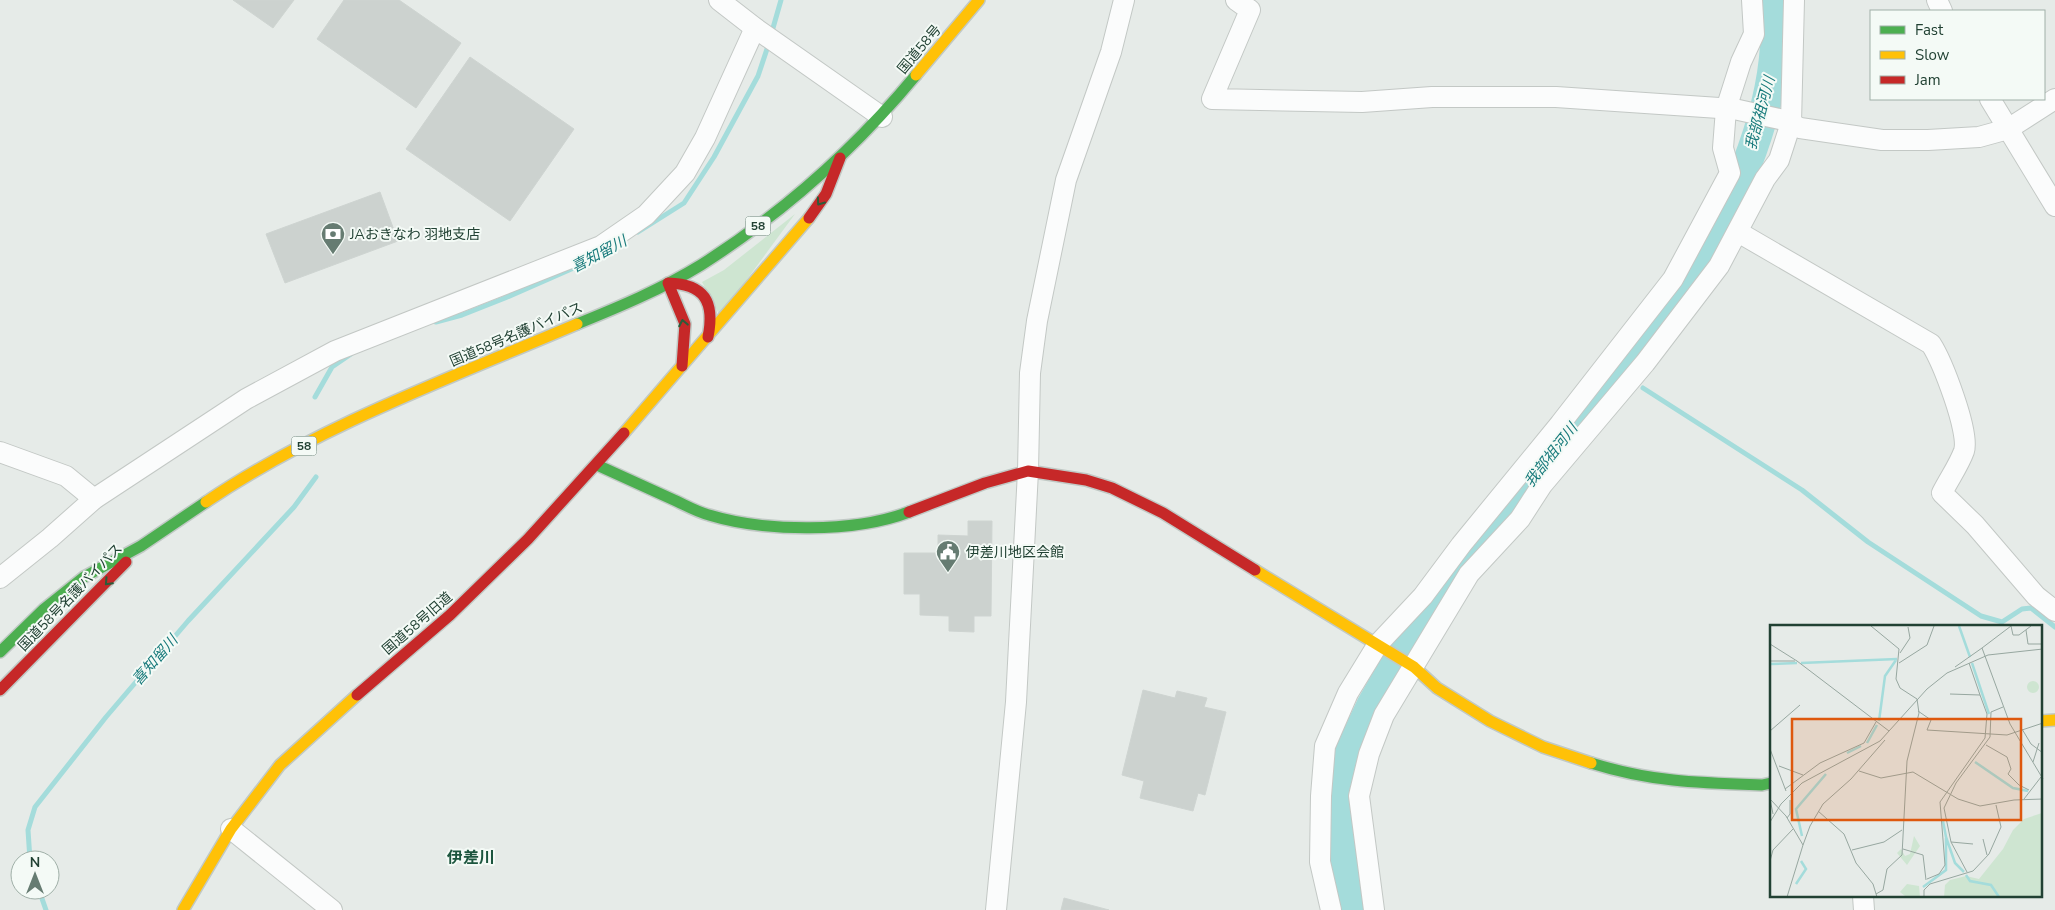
<svg xmlns="http://www.w3.org/2000/svg" width="2055" height="910" viewBox="0 0 2055 910" font-family="'Nunito Sans','Noto Sans JP',sans-serif">
<style>
.green{fill:#cee5d1}
.lines{fill:none;stroke-linecap:round;stroke-linejoin:round}
.stream{stroke:#a4dcdb;stroke-width:5}
.river{stroke:#a4dcdb;stroke-width:30}
.building{fill:#ccd2cf;stroke:#ced4d1}
.street-casing{stroke:#c3c8c5;stroke-width:22}
.fast-casing{stroke:#c1c9c5;stroke-width:14}
.slow-casing{stroke:#c1c9c5;stroke-width:14}
.jam-casing{stroke:#c1c9c5;stroke-width:14}
.street{stroke:#fbfcfc;stroke-width:20}
.fast{stroke:#4caf50;stroke-width:11}
.slow{stroke:#ffc107;stroke-width:11}
.jam{stroke:#c62828;stroke-width:11}
.oneway{stroke:#2c5c3a}
.labels{text-anchor:middle;stroke-width:4;stroke-linejoin:round;paint-order:stroke}
.shield{fill:#f4faf6;stroke:#60786e;stroke-width:1}
.shield-label{font-size:12px;font-weight:bold;fill:#214133}
.street-label{font-size:14px;fill:#214133;stroke:#f4faf6}
.poi-label{font-size:14px;fill:#214133;stroke:#f4faf6;text-anchor:start}
.water-label{font-size:15px;font-style:italic;fill:#177a7b;stroke:#f4faf6}
.quarter-label{font-size:16px;font-weight:bold;fill:#1c553e;stroke:#f4faf6}
.inset-river{fill:none;stroke:#a4dcdb;stroke-width:2.5}
.inset-road{fill:none;stroke:#97a7a0;stroke-width:1}
.view{fill:#de580e;fill-opacity:0.15;stroke:#de580e;stroke-width:2.5}
.inset-edge{fill:none;stroke:#214133;stroke-width:2.5}
</style>
<rect width="100%" height="100%" fill="#e6ebe8"/>
<path class="green" d="M795 214 720 316 702 282 724 270Z"/>
<g class="lines">
<g class="stream">
<path d="M771 35 781 0"/>
<path d="M638 232 684 203 714 157 758 76 769 43"/>
<path d="M436 322 462 315 505 298 601 256"/>
<path d="M1616 373H1617"/>
<path d="M1643 388 1802 490 1868 542 1981 616 2002 622 2022 609 2031 608 2055 627"/>
<path d="M315 397 332 367 351 354"/>
<path d="M30 860 28 830 35 807 106 717 188 621 294 507 316 477"/>
<path d="M39 890 46 910"/>
</g>
<path class="river" d="M1353 910 1340 832 1343 789 1348 755 1371 706 1403 650 1448 584 1692 277C1731 207 1770 127 1775 46 1776 31 1773 15 1772 0"/>
</g>
<g class="building">
<path d="M233 0H294L273 28Z"/>
<path d="M344 0H399L461 43 416 108 317 39Z"/>
<path d="M470 57 574 129 510 221 406 149Z"/>
<path d="M380 192 398 241 285 283 266 234Z"/>
<path d="M968 521H992L991 616H974V632L949 631V616L920 615V594H904V553H938V535L968 536Z"/>
<path d="M1143 690 1175 698 1177 691 1207 698 1204 707 1226 712 1205 795 1198 793 1193 811 1140 798 1144 781 1122 775Z"/>
<path d="M1064 898 1109 910H1061Z"/>
</g>
<g class="lines">
<g class="street-casing">
<g id="street">
<path d="M719 0 755 28 882 117"/>
<path d="M1236 0 1250 10 1212 99 1362 102 1432 97H1556L1734 109 1784 120 1800 128 1882 140H1928L1979 137 2008 129 2055 99"/>
<path d="M1937 0 1942 11"/>
<path d="M1990 99 2055 206"/>
<path d="M1738 232 1931 344C1942 361 1970 432 1964 451 1959 465 1949 479 1942 493L1975 525 2036 596 2055 611"/>
<path d="M0 452 66 476 94 499"/>
<path d="M0 578 50 538 94 499 246 399 335 351 601 246 646 215 685 173 705 138 755 28"/>
<path d="M231 829 332 910"/>
<path d="M1863 896 1864 910"/>
<path d="M996 910 1016 702 1028 471 1030 373 1037 321 1066 180 1111 52 1124 0"/>
<path d="M1331 910 1320 862 1321 796 1325 746 1348 693 1378 644 1423 596 1461 545 1560 424 1673 279 1730 173 1723 148 1726 109 1741 62 1754 34 1752 0"/>
<path d="M1374 910 1359 796 1369 754 1384 715 1469 574 1520 519 1542 485 1645 363 1719 266 1765 179 1779 160 1791 123 1794 0"/>
</g>
</g>
<g class="fast-casing">
<g id="fast">
<path d="M577 324C619 307 662 289 701 265 783 213 854 150 916 75"/>
<path d="M597 465C623 477 648 488 674 500 685 505 697 512 709 515 765 532 854 533 909 512"/>
<path d="M0 652 44 609 84 577 141 546 206 502"/>
<path d="M1591 763C1651 782 1700 783 1762 785L1771 783"/>
</g>
</g>
<g class="slow-casing">
<g id="slow">
<path d="M916 75 979 0"/>
<path d="M624 433 809 218"/>
<path d="M206 502C318 426 453 377 577 324"/>
<path d="M1255 570 1414 667 1437 688 1490 721 1543 747 1591 763"/>
<path d="M2041 721 2055 720"/>
<path d="M183 910 231 829 280 765 357 695"/>
</g>
</g>
<g class="jam-casing">
<g id="jam">
<path d="M809 218 826 194 840 158"/>
<path d="M682 366 685 324 668 283C705 284 715 302 708 337"/>
<path d="M909 512 985 483 1028 471 1086 480 1112 488 1163 513 1255 570"/>
<path d="M0 690 126 562"/>
<path d="M357 695 450 615 528 539 624 433"/>
</g>
</g>
<use href="#street" class="street"/>
<use href="#fast" class="fast"/>
<use href="#slow" class="slow"/>
<use href="#jam" class="jam"/>
</g>
<defs><path id="oneway-chevron" d="M-2-3.5L2.5 0L-2 3.5" fill="none" stroke-width="1.6" stroke-linecap="round" stroke-linejoin="round" transform="scale(1.25)"/></defs>
<g class="oneway">
<use href="#oneway-chevron" transform="translate(820 202) rotate(125)"/>
<use href="#oneway-chevron" transform="translate(683 323) rotate(-101)"/>
<use href="#oneway-chevron" transform="translate(108 582) rotate(133)"/>
</g>
<defs>
<g id="bank-pin" transform="scale(1.25)"><path d="M0 17L-7.5 6A9.5 9.5 0 1 1 7.5 6Z" fill="#667c72" stroke="#f4faf6"/><path d="M-6-4H6V4H-6ZM0-2.3a2.3 2.3 0 1 0 0 4.6a2.3 2.3 0 1 0 0-4.6Z" fill="#fff"/></g>
<g id="civic-pin" transform="scale(1.25)"><path d="M0 17L-7.5 6A9.5 9.5 0 1 1 7.5 6Z" fill="#667c72" stroke="#f4faf6"/><path d="M-.6-6.5H3V-4.5H.6V-3L4-1V1h2V6H-6V1h2V-1L-.6-3ZM-1.2 2.5V6h2.4V2.5Z" fill="#fff"/></g>
</defs>
<g fill-rule="evenodd">
<use href="#bank-pin" x="333" y="234"/>
<use href="#civic-pin" x="948" y="552"/>
</g>
<g class="labels">
<g class="shield">
<rect x="745.5" y="216.5" width="25" height="19" rx="4"/>
<rect x="291.5" y="436.5" width="25" height="19" rx="4"/>
</g>
<g class="shield-label">
<text x="758" y="230">58</text>
<text x="304" y="450">58</text>
</g>
<g class="street-label">
<text transform="translate(919 49) rotate(-50)" y="5">国道58号</text>
<text transform="translate(516 334) rotate(-23)" y="5">国道58号名護バイパス</text>
<text transform="translate(70 597) rotate(-46)" y="5">国道58号名護バイパス</text>
<text transform="translate(417 623) rotate(-41)" y="5">国道58号旧道</text>
</g>
<g class="poi-label">
<text x="350" y="239">JAおきなわ 羽地支店</text>
<text x="966" y="557">伊差川地区会館</text>
</g>
<g class="water-label">
<text transform="translate(1760 113) rotate(-75)" y="5">我部祖河川</text>
<text transform="translate(599 254) rotate(-28)" y="5">喜知留川</text>
<text transform="translate(1551 455) rotate(-52)" y="5">我部祖河川</text>
<text transform="translate(155 660) rotate(-49)" y="5">喜知留川</text>
</g>
<g class="quarter-label">
<text x="471" y="863">伊差川</text>
</g>
</g>
<g transform="translate(1770 625)">
<rect width="272" height="272" fill="#e6ebe8"/>
<path d="M257 62a6 6 0 1 1 12 0a6 6 0 1 1-12 0ZM272 188V272H174L175 260 180 255 196 251 209 254 233 224 243 205 254 194ZM144 211 150 221 137 240 127 228 131 224 135 231 140 229ZM137 259 149 261 150 272 135 271 130 267Z" fill="#cee5d1"/>
<path class="inset-river" d="M189 1 200 32M31 38 127 34M202 38 219 89M0 39 27 38M109 96 115 51 126 35M97 118 107 100M77 128 91 121M205 137 243 163 258 166M173 196 176 212M32 211 26 184 56 149M176 212 185 238 194 247M196 250 200 256 221 260 229 272M26 259 36 244 31 236M153 262 176 245V213"/>
<path class="inset-road" d="M101 1 129 24 126 54 130 63 147 74 149 88 137 136 132 230 117 244 113 265 106 269M241 1 212 23 240 99 273 154M241 1 243 10H249L261 1M256 5 258 19H273M0 19 27 36 119 106M130 28 140 13 138 2M0 36H25M129 38 157 20 164 1M185 42 212 23M180 69 210 70 199 38M148 86 161 95 157 105 237 110 273 98M252 104 261 119 273 128M0 106 30 80M216 120 237 132 241 144 238 149 249 160 259 165M0 124 16 166M263 137 269 118M9 141 33 150M89 146 111 153 143 147 188 174 210 181 244 175 273 174M15 164 50 138 94 118 106 97M0 174 16 191 33 220 17 272M0 174 3 189M254 174 271 152M48 186 74 209 86 238 103 259 107 272M17 193 20 189V175M0 197 11 179 32 158 110 116 157 64 177 48 218 30 273 24M213 214 217 230M181 217 203 219M33 220 40 201 53 179 81 154 115 115M133 224 153 230 156 255M82 225 114 217 132 205M0 236 3 225 23 204M197 247 181 217 174 183 186 158 220 112 221 87 233 82M157 254 169 249 175 240 170 177 215 113 217 89 210 70M154 272V265L160 259 203 246 219 229 231 202 226 180"/>
<path class="view" d="M22 94H251V195H22Z"/>
<rect width="272" height="272" class="inset-edge"/>
</g>
<rect x="1870" y="10" width="175" height="90" fill="#f4faf6" stroke="#a0b0a8"/>
<rect x="1880" y="26" width="25" height="8" fill="#4caf50" stroke="#a0b0a8"/>
<text x="1915" y="35" font-size="15" fill="#214133">Fast</text>
<rect x="1880" y="51" width="25" height="8" fill="#ffc107" stroke="#a0b0a8"/>
<text x="1915" y="60" font-size="15" fill="#214133">Slow</text>
<rect x="1880" y="76" width="25" height="8" fill="#c62828" stroke="#a0b0a8"/>
<text x="1915" y="85" font-size="15" fill="#214133">Jam</text>
<g transform="translate(35 875)"><circle r="24" fill="#f4faf6" stroke="#a0b0a8"/>
<path d="M0-4L9 19L0 12L-9 19Z" fill="#667c72"/>
<text y="-8" font-size="14" font-weight="bold" text-anchor="middle" fill="#214133">N</text>
</g>
</svg>
